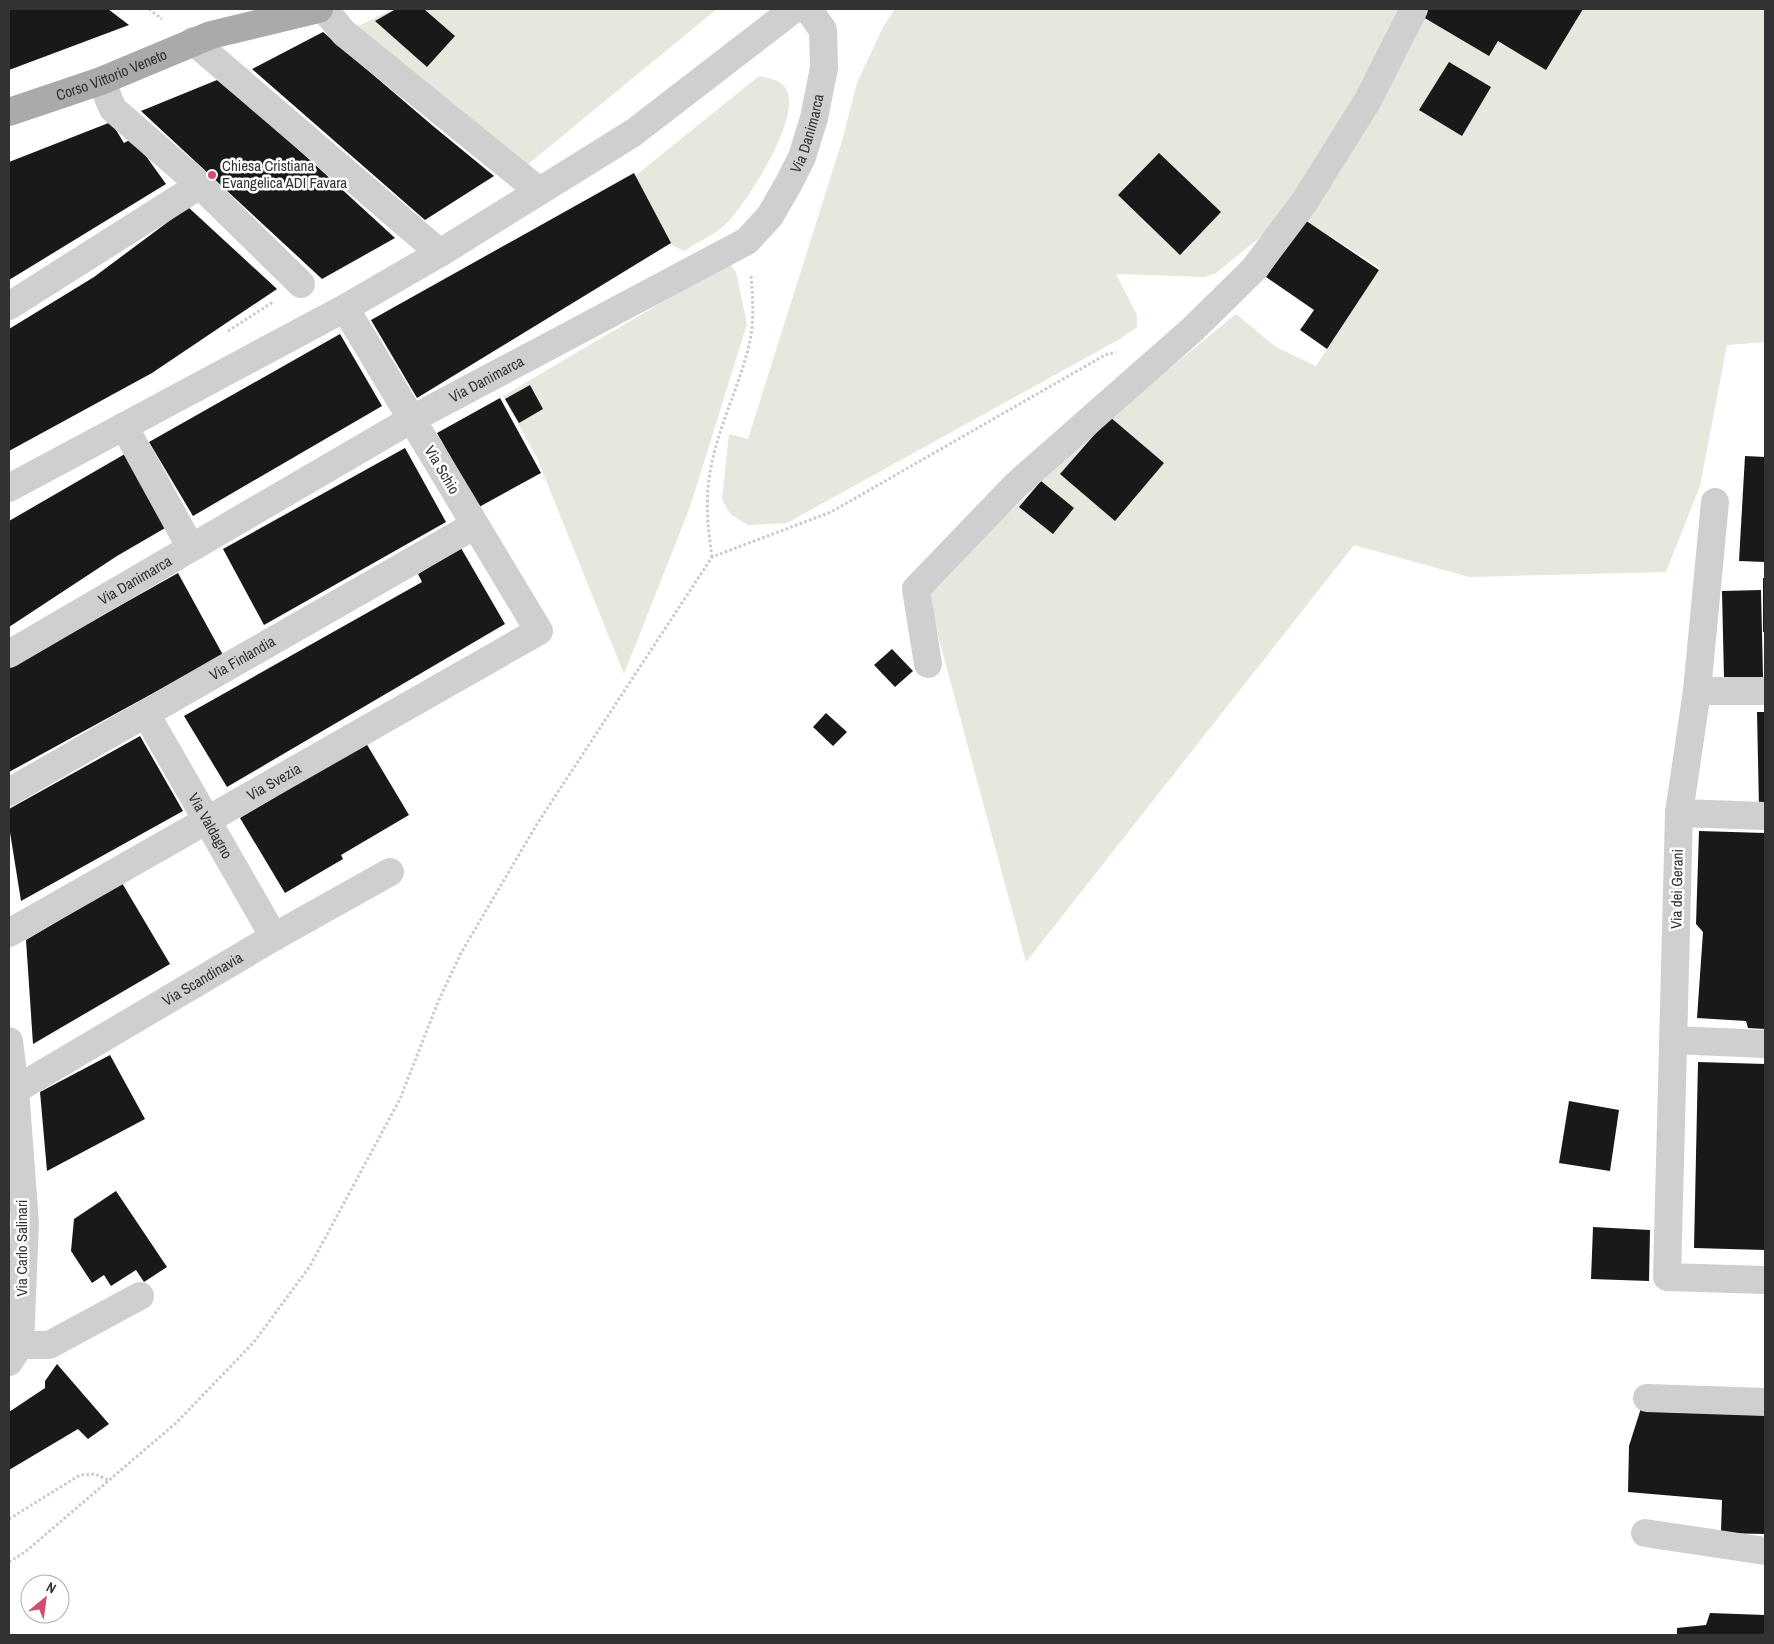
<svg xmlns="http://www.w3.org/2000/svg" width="1774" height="1644" viewBox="0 0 1774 1644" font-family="'Archivo Narrow',sans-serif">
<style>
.green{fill:#e4e8dd}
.building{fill:#191919}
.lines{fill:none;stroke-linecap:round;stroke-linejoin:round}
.path{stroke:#c9c9c9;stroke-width:3;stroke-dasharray:2.5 2.5;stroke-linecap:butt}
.minor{stroke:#cfcfcf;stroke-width:28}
.major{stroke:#aaa;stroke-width:28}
.poi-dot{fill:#d04e70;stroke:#fff;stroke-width:2}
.labels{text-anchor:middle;stroke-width:5;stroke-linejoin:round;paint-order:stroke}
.street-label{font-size:15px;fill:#323232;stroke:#fff}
.poi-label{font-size:15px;fill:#323232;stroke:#fff;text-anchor:start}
</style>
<rect width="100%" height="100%" fill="#fff"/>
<g class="green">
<path d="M393 9H717L516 174 344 33Z"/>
<path d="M895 9H1400L1332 139 1275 225 1216 273 1205 277 1116 274 1137 315V327L1118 340 787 523 748 525 730 514 722 499 729 434 748 439 842 141 857 83 883 27Z"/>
<path d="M1428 9H1765V342L1727 345 1700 486 1666 572 1469 577 1354 545 1026 962 926 591 1110 417 1236 314 1276 347 1316 366 1380 268 1305 220Z"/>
<path d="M759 76C767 78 778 79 784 86 807 111 746 204 726 224 715 235 697 242 684 251L670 244 635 176Z"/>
<path d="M727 264 731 266 736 272 747 324 690 507 624 674 537 458 503 396Z"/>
</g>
<g class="building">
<path d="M9 9H108L129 25 9 70Z"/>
<path d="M396 9H424L455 36 427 67 375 21Z"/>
<path d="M1428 9H1583L1546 70 1498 41 1489 56 1423 17Z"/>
<path d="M323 32 433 126 494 176 425 220 252 69Z"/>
<path d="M1449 62 1491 87 1462 136 1419 110Z"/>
<path d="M217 80 274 127 395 238 322 279 141 111Z"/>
<path d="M111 122 124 143 133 138 166 184 9 280V162Z"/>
<path d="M1159 153 1221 212 1180 255 1118 195Z"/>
<path d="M634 173 671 243 417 398 371 320Z"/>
<path d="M188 207 277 289 152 373 9 451V329L94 277Z"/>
<path d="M1305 220 1379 270 1327 349 1300 330 1314 310 1266 277Z"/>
<path d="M340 334 382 406 193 516 149 442Z"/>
<path d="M530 385 543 409 519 423 505 399Z"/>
<path d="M500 398 541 473 479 507 437 433Z"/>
<path d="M1110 417 1164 463 1115 521 1060 474Z"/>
<path d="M405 448 446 522 264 625 223 549Z"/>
<path d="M130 451 172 524 117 556 9 627V521Z"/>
<path d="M1745 456 1765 457V562L1739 561Z"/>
<path d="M1041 481 1074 508 1053 534 1019 507Z"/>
<path d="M461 548 505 624 227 787 184 716 422 582 418 574Z"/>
<path d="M178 573 223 655 9 772V668Z"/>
<rect x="1763" y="578" width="2" height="54"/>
<path d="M1761 590 1763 677 1724 678 1722 591Z"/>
<path d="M892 649 913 671 895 687 874 665Z"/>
<path d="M1757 712H1765V807H1759Z"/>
<path d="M826 713 847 732 833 746 813 727Z"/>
<path d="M140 736 183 811 21 901 9 826V809Z"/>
<path d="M366 743 409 815 341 855 343 859 285 893 240 818Z"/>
<path d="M1699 831 1765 833V1029L1748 1028 1746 1021 1697 1018 1703 932 1696 924Z"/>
<path d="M122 883 170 964 33 1044 26 940Z"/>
<path d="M110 1055 145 1119 47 1171 40 1092Z"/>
<path d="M1698 1062 1765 1064V1250L1694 1248Z"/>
<path d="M1569 1101 1619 1110 1610 1171 1559 1163Z"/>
<path d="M116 1191 167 1267 144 1282 136 1270 111 1286 104 1275 92 1283 71 1251 74 1219Z"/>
<path d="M1593 1227 1650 1230 1649 1281 1591 1279Z"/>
<path d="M57 1364 109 1424 88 1439 78 1429 9 1470V1412L45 1388V1381Z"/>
<path d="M1642 1405 1765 1410V1534L1721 1533 1722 1500 1628 1492 1629 1446Z"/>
<path d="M1710 1613 1765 1615V1635H1677V1628L1706 1625Z"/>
</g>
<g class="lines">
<g class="path">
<path d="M149 9 162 19"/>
<path d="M228 331 273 302"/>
<path d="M712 557C708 529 705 502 710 473 717 428 740 386 750 341 754 320 753 298 751 276"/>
<path d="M9 1519 80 1475 95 1474 110 1481"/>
<path d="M9 1562 25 1552 176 1423 254 1342 310 1266 400 1099 438 1002 461 953 537 824 712 557 831 512 1105 355 1116 352"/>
</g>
<g class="minor">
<path d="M324 9 344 33 539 191"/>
<path d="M193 41 440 253"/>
<path d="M101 81 113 109 200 185 301 284"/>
<path d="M9 306 200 185"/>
<path d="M124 426 191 548"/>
<path d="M9 488 345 308 440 253 633 133 794 9"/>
<path d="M1715 502 1697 691 1679 813 1667 1277 1765 1280"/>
<path id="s1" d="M9 654 412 419 747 241 770 216 790 181 802 157 814 118 824 68 823 30 808 9"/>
<path d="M928 664 916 589 1016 485 1193 329 1254 269 1305 201 1368 100 1414 9"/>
<path d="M1697 691H1765"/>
<path id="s2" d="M146 714 274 937"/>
<path id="s3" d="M9 792 475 525"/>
<path d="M1679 813 1765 816"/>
<path id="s4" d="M9 933 539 631 345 308"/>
<path d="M1674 1040 1765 1044"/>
<path d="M9 1041 15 1090 25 1223 20 1345 9 1362"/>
<path id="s5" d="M9 1091 15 1090 274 937 390 872"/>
<path d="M20 1345H49L140 1296"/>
<path d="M1647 1398 1765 1402"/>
<path d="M1645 1533 1765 1551"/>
</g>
<path class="major" id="s6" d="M9 112 101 81 211 35 319 9"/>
</g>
<circle class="poi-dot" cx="212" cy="175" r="5"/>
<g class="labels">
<g class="street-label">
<text dy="5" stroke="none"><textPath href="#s6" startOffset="109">Corso Vittorio Veneto</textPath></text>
<text dy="5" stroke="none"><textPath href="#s1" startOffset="971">Via Danimarca</textPath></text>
<text dy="5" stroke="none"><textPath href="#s1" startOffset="551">Via Danimarca</textPath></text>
<text transform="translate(442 470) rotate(59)" y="5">Via Schio</text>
<text dy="5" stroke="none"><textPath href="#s1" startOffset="146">Via Danimarca</textPath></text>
<text dy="5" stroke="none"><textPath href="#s3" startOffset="269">Via Finlandia</textPath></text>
<text dy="5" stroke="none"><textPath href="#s4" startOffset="305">Via Svezia</textPath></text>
<text dy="5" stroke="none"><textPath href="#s2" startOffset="129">Via Valdagno</textPath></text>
<text transform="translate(1677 889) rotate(-89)" y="5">Via dei Gerani</text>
<text dy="5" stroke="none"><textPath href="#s5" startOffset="224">Via Scandinavia</textPath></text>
<text transform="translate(22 1248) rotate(-90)" y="5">Via Carlo Salinari</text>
</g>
<g class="poi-label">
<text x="222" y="171">Chiesa Cristiana<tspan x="222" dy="17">Evangelica ADI Favara</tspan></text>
</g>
</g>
<rect width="1774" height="1644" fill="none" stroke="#323232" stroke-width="20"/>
<g transform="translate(45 1599) rotate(29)"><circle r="24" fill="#ffffff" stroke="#adadad"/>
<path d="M0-4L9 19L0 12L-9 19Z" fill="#d04e70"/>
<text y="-8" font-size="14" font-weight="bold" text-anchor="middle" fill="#323232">N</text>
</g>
</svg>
